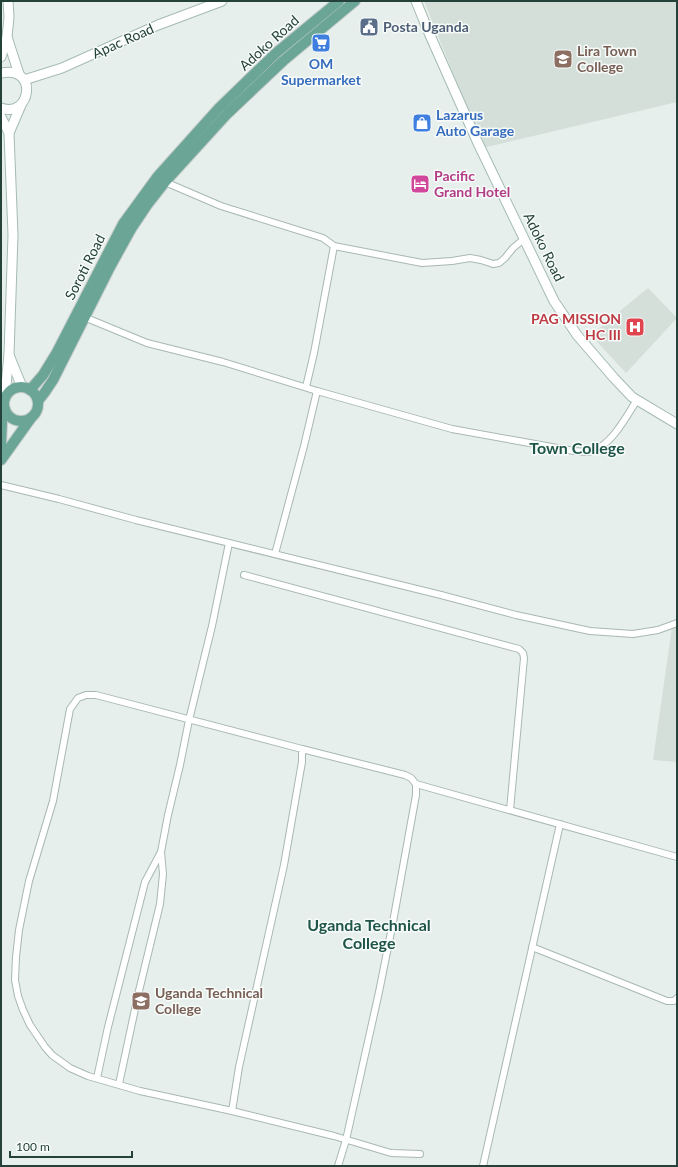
<svg xmlns="http://www.w3.org/2000/svg" width="678" height="1167" viewBox="0 0 678 1167" font-family="Lato,sans-serif">
<style>
.built{fill:#d4dfda}
.lines{fill:none;stroke-linecap:round;stroke-linejoin:round}
.street-casing{stroke:#a8b8b2;stroke-width:8}
.secondary-casing{stroke:#a4bbb3;stroke-width:11}
.primary-casing{stroke:#c2cac8;stroke-width:12}
.street{stroke:#fff;stroke-width:6}
.secondary{stroke:#fff;stroke-width:9}
.primary{stroke:#6aa596;stroke-width:10}
.labels{text-anchor:middle;stroke-width:3;stroke-linejoin:round;paint-order:stroke}
.service-label{font-size:14px;font-weight:bold;fill:#4e5e75;stroke:#f7fbf9;text-anchor:start}
.street-label{font-size:14px;fill:#24423a;stroke:#f7fbf9}
.education-label{font-size:14px;font-weight:bold;fill:#785e54;stroke:#f7fbf9;text-anchor:start}
.shop-label{font-size:14px;font-weight:bold;fill:#366cbe;stroke:#f7fbf9}
.hotel-label{font-size:14px;font-weight:bold;fill:#b23c85;stroke:#f7fbf9;text-anchor:start}
.health-label{font-size:14px;font-weight:bold;fill:#be3a42;stroke:#f7fbf9;text-anchor:end}
.quarter-label{font-size:16px;font-weight:bold;fill:#1f5548;stroke:#f7fbf9}
</style>
<rect width="100%" height="100%" fill="#e6efeb"/>
<g class="built">
<path d="M424 1H677V102L483 148Z"/>
<path d="M648 288 677 318 626 373 591 335Z"/>
<path d="M677 625V762L653 760 672 627Z"/>
</g>
<g class="lines">
<g class="street-casing">
<g id="street">
<path d="M165 182 221 206 323 238 334 246 314 353 306 387"/>
<path d="M334 246 422 263 452 261 470 258 481 260 493 264 499 263 505 258 513 248 524 239"/>
<path d="M84 317 147 343 223 362 317 391"/>
<path d="M1 485 59 499 136 520 441 595 516 615 590 631 633 634 658 630 677 623"/>
<path d="M275 554 304 446 317 391 452 429 574 451C580 451 588 453 593 451 613 443 626 417 637 400"/>
<path d="M244 575 519 649 523 653 524 658 510 810"/>
<path d="M302 749 405 775 411 778 416 784V795L393 922 379 992 346 1140 338 1166"/>
<path d="M416 784 677 857"/>
<path d="M532 947 667 1001H674L677 998"/>
<path d="M97 1078 108 1027 145 882 161 852"/>
<path d="M119 1084 138 995 160 904 163 874 161 852 168 815 180 765 189 720 212 626 229 543"/>
<path d="M232 1111 239 1067 284 865 302 762V749L96 695H86L78 698 70 709 53 801 29 881 19 930 16 957 15 980 18 996 23 1010 30 1025 45 1047 52 1055 70 1068 88 1076 140 1091 223 1109 232 1111 334 1136 391 1153 420 1154"/>
<path d="M483 1166 560 824"/>
</g>
</g>
<g class="secondary-casing">
<g id="secondary">
<path d="M416 1 429 33 477 141 554 301 577 335 614 378 632 397 677 424"/>
<path d="M7 37 19 74"/>
<path d="M1 57 7 37 9 17 8 1"/>
<path d="M1 73C39 65 31 119 1 108"/>
<path d="M24 80 62 68 158 25 222 1"/>
<path d="M1 117 9 133 13 235 9 354 5 396"/>
<path d="M9 133 21 105"/>
<path d="M9 355 22 387"/>
</g>
</g>
<g class="primary-casing">
<g id="primary">
<circle cx="21" cy="404" r="17"/>
<path d="M30 390 43 375 56 354 123 224 158 176 219 108 276 53 339 1"/>
<path d="M38 401 45 392 53 380 110 267 131 229 147 205 165 182 227 114 283 61 355 1"/>
<path d="M1 445 2 421 5 410"/>
<path d="M1 460 31 418"/>
</g>
</g>
<use href="#street" class="street"/>
<use href="#secondary" class="secondary"/>
<use href="#primary" class="primary"/>
</g>
<defs>
<g id="civic-square" transform="scale(1)"><rect x="-9" y="-9" width="18" height="18" rx="4" fill="#5c6f8a" stroke="#f7fbf9"/><path d="M-.6-6.5H3V-4.5H.6V-3L4-1V1h2V6H-6V1h2V-1L-.6-3ZM-1.2 2.5V6h2.4V2.5Z" fill="#fff"/></g>
<g id="supermarket-square" transform="scale(1)"><rect x="-9" y="-9" width="18" height="18" rx="4" fill="#3f7fe0" stroke="#f7fbf9"/><path d="M-6-5.5h2.5l.6 2H6L4.5 2H-2.5L-4.4-4H-6ZM-1.5 3.2a1.3 1.3 0 1 0 .1 0ZM3 3.2a1.3 1.3 0 1 0 .1 0Z" fill="#fff"/></g>
<g id="university-square" transform="scale(1)"><rect x="-9" y="-9" width="18" height="18" rx="4" fill="#8d6e63" stroke="#f7fbf9"/><path d="M0-5L7-2L0 1L-7-2ZM-4 1L0 2.5L4 1V4Q0 6-4 4Z" fill="#fff"/></g>
<g id="shop-square" transform="scale(1)"><rect x="-9" y="-9" width="18" height="18" rx="4" fill="#3f7fe0" stroke="#f7fbf9"/><path d="M-5-2.5h2.3a2.7 3.5 0 0 1 5.4 0H5L5.5 6h-11ZM-1.5-2.5h3a1.5 2.3 0 0 0-3 0Z" fill="#fff"/></g>
<g id="hotel-square" transform="scale(1)"><rect x="-9" y="-9" width="18" height="18" rx="4" fill="#d1479c" stroke="#f7fbf9"/><path d="M-6-4.5h1.5V1H6V5H4.5V3h-9V5H-6ZM-4 0a1.8 1.8 0 1 1 3.6 0ZM.5 0V-2.5h3Q6-2.5 6 0Z" fill="#fff"/></g>
<g id="hospital-square" transform="scale(1)"><rect x="-9" y="-9" width="18" height="18" rx="4" fill="#e0444e" stroke="#f7fbf9"/><path d="M-5-5h3v3.5h4V-5h3V5h-3V1.5h-4V5h-3Z" fill="#fff"/></g>
</defs>
<g fill-rule="evenodd">
<use href="#civic-square" x="369" y="27"/>
<use href="#supermarket-square" x="321" y="43"/>
<use href="#university-square" x="563" y="59"/>
<use href="#shop-square" x="422" y="123"/>
<use href="#hotel-square" x="420" y="184"/>
<use href="#hospital-square" x="635" y="327"/>
<use href="#university-square" x="141" y="1001"/>
</g>
<g class="labels">
<g class="service-label">
<text x="383" y="32">Posta Uganda</text>
</g>
<g class="street-label">
<text transform="translate(123 41) rotate(-24)" y="5">Apac Road</text>
<text transform="translate(269 43) rotate(-42)" y="5">Adoko Road</text>
<text transform="translate(544 247) rotate(64)" y="5">Adoko Road</text>
<text transform="translate(85 267) rotate(-63)" y="5">Soroti Road</text>
</g>
<g class="education-label">
<text x="577" y="56">Lira Town<tspan x="577" dy="16">College</tspan></text>
<text x="155" y="998">Uganda Technical<tspan x="155" dy="16">College</tspan></text>
</g>
<g class="shop-label">
<text x="321" y="69">OM<tspan x="321" dy="16">Supermarket</tspan></text>
<text x="436" y="120" text-anchor="start">Lazarus<tspan x="436" dy="16">Auto Garage</tspan></text>
</g>
<g class="hotel-label">
<text x="434" y="181">Pacific<tspan x="434" dy="16">Grand Hotel</tspan></text>
</g>
<g class="health-label">
<text x="621" y="324">PAG MISSION<tspan x="621" dy="16">HC III</tspan></text>
</g>
<g class="quarter-label">
<text x="577" y="454">Town College</text>
<text x="369" y="931">Uganda Technical<tspan x="369" dy="18">College</tspan></text>
</g>
</g>
<rect width="678" height="1167" fill="none" stroke="#24423a" stroke-width="4"/>
<path d="M10 1151v6h122v-6" fill="none" stroke="#24423a" stroke-width="2"/>
<text x="16" y="1151" font-size="12" fill="#24423a" stroke="#f7fbf9" stroke-width="3" paint-order="stroke">100 m</text>
</svg>
